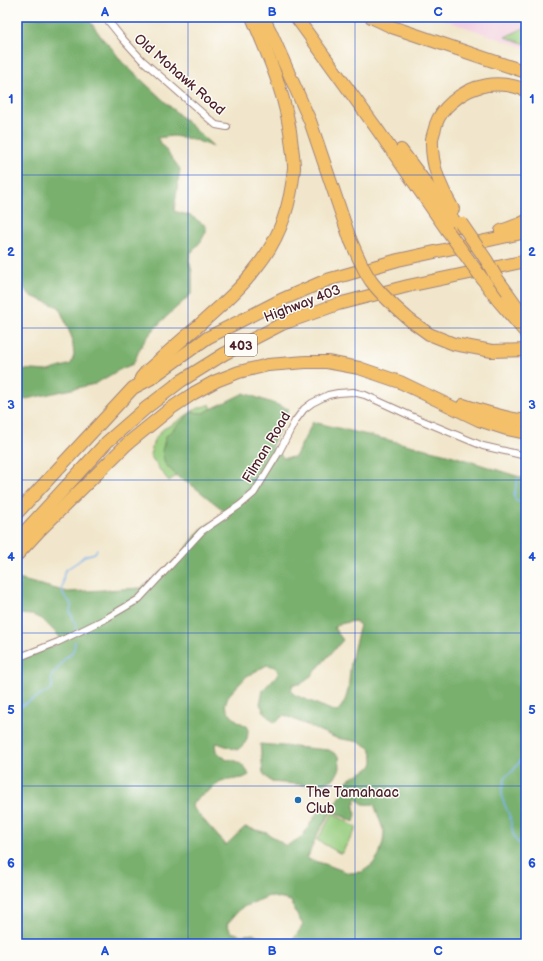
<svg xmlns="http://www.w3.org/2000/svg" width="543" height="961" viewBox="0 0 543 961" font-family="'Balsamiq Sans',sans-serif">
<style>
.built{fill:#f3cfe0}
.green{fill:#97cd7f;stroke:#707655}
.forest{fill:#79b06e;stroke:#62684c;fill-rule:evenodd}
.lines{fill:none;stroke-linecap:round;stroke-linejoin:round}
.stream{stroke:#7eb3ec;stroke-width:1.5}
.street-casing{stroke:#9e827b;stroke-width:8}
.highway-casing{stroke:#9e827b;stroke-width:14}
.street{stroke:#fff;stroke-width:6}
.highway{stroke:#f4c16a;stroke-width:12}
.highway-bridge-casing{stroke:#9e827b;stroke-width:14;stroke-linecap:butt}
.highway-bridge{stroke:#f4c16a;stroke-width:12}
.grid{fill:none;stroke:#1d4ed8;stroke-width:1;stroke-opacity:0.55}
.poi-dot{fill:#1f6fb2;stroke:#fdfcf7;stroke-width:1.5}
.labels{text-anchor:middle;stroke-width:3;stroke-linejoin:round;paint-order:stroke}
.shield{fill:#fdfcf7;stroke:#806168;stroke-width:1}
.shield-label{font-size:13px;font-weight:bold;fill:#4a1f2b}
.street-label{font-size:14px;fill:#4a1f2b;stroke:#fdfcf7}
.poi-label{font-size:14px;fill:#4a1f2b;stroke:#fdfcf7;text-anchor:start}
.neatline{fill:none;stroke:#1d4ed8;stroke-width:1.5}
.grid-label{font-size:13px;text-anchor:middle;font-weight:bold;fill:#1d4ed8}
</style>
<rect width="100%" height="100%" fill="#fdfcf7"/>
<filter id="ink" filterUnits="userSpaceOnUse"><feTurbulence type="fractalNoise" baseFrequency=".025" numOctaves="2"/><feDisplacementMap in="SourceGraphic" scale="8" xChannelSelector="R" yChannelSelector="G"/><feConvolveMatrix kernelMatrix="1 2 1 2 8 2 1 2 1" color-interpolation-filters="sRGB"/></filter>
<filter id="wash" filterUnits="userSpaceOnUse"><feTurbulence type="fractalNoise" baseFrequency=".012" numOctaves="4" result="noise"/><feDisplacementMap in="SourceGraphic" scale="16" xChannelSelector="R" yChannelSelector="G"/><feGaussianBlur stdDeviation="0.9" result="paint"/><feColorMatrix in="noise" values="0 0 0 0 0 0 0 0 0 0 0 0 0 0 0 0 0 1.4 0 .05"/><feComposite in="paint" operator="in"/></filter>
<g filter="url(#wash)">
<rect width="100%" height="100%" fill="#f1e6cb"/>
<path class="built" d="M437 17H526V48L459 25Z"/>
<g class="green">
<path d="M526 27V44L505 37Z"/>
<path d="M210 404 213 413 186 468 169 481 160 470 150 455 154 440 163 429 175 423 194 410Z"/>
<path d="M333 813 357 828 341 854 317 840Z"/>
</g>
<g class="forest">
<path d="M17 17H87L102 38 111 47 122 62 214 147 192 139 173 136 157 138 180 169 174 211 191 216 206 226V232L201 241 190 254 189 260 192 272V293C176 309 157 323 144 342 139 348 137 357 133 364L119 370 95 384 17 401V369L48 371 71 364 74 355 72 338 59 307 31 296 21 285 17 264Z"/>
<path d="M244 393 289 409 271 447 284 458 295 457 313 422 447 454 526 479V944H284C293 943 298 932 303 925L294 910 291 901 269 896 241 908 227 924 231 932 241 935 254 934 278 944H17V658L60 643 59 636 42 619 32 615 17 614V580L18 579 68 592 141 588 179 557 202 528 227 513 193 486 179 478 165 464 162 451 166 436 192 412 203 413ZM354 621 360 625C357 637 353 650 351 662 348 680 351 700 336 712L295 695 291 691 293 684H301L308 679 343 640 334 628 340 624ZM267 665 275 667 279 673 263 690 260 704 266 715 275 723 284 715 336 738 360 742 370 748C380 772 363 769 348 780 346 782 345 785 344 788 338 804 336 804 320 808L302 837 286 846 267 833 245 827 226 845 192 807 193 802 222 781 243 778 249 775C246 767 235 757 227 760L216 751 215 744 217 743 237 750C247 743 248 740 248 727 236 720 231 718 225 705L229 695 247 676ZM356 798C363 805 364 805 374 804L384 832 383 842 379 855 373 864 362 872 349 873 325 864 307 859 318 833 332 811 354 822 356 814 354 808Z"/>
<path d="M260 744 329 750 339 756 340 768 335 778 320 786 271 782 263 773Z"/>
</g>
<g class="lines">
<g class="stream">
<path d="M518 478 514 496 516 501 526 503"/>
<path d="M75 630 76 625 70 612 71 605 70 602 64 596 62 590 64 572 67 569 79 561 84 556 95 553 97 549"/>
<path d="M17 708 52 689C54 684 49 680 53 674 55 671 59 668 61 664 63 663 63 661 64 659 66 657 68 656 70 655 74 651 75 647 75 641"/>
<path d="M526 753 513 771 506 776 502 789V798L510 817 513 834 517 842 526 846"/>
</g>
</g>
</g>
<g filter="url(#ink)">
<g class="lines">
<g class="street-casing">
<g id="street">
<path d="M105 17 122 38 142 60 216 125 227 127"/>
<path d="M17 658 58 642 105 619 139 599 202 531 240 505 254 493 279 452 295 421 304 409 312 403 328 395 338 393 353 392 365 395 411 416 483 446 526 456"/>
</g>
</g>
<g class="highway-casing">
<g id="highway">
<path d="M263 17 271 33 310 121 350 239"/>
<path d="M296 17 377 129 447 230"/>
<path d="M371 17 392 27 526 72"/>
<path d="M401 150 458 226"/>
<path d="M453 209C440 186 431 166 432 139 433 134 435 129 436 124 439 115 445 108 452 102 473 83 500 80 526 90"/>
<path d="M501 231 520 224 526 221"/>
<path d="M496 277 526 319"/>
<path d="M497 299 526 333"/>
<path d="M411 321 429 334 454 344 492 351 526 350"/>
<path d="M141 378 146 372C163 357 179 342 196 328 217 309 239 291 256 268 279 240 291 204 294 168 294 161 293 154 292 147 288 101 270 59 252 17"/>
<path d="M463 405C484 412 504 418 526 421"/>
<path d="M17 513 133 388 150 379 207 338 281 300 327 280 398 260 526 232"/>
<path d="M17 540 107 442 146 408 181 381 224 354 282 324 338 304 408 286 526 261"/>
<path d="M17 555 39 531 127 444 170 409 194 393 216 381 239 372 268 365 306 362H327L359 368 400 382 479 420 507 429 526 433"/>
</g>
</g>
<use href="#street" class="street"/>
<use href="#highway" class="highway"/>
<g class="highway-bridge-casing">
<g id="highway-bridge">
<path d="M461 223 487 261 496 277"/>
<path d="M447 230 497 299"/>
<path d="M350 239C357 254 362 268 371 281 382 296 397 309 411 321"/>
</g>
</g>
<use href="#highway-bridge" class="highway-bridge"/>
</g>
</g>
<path class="grid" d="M188 17V944M355 17V944M17 175H526M17 328H526M17 480H526M17 633H526M17 786H526"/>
<circle class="poi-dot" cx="298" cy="800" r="4"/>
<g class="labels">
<rect class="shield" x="225" y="334" width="32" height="22" rx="3"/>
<g class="shield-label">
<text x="241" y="350">403</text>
</g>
<g class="street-label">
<text transform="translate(180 74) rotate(41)" y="5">Old Mohawk Road</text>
<text transform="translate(302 303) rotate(-21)" y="5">Highway 403</text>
<text transform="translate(266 447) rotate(-59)" y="5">Filman Road</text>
</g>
<g class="poi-label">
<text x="306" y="797">The Tamahaac<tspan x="306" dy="16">Club</tspan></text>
</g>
</g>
<rect width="543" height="961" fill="none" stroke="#fdfcf7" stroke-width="44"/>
<rect x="22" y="22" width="499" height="917" class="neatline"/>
<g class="grid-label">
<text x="105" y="16">A</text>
<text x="272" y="16">B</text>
<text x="438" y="16">C</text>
<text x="11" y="103">1</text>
<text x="532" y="103">1</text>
<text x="11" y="256">2</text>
<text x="532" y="256">2</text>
<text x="11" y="409">3</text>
<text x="532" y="409">3</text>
<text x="11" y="561">4</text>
<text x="532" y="561">4</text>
<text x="11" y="714">5</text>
<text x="532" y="714">5</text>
<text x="11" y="867">6</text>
<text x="532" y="867">6</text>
<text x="105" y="955">A</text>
<text x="272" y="955">B</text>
<text x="438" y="955">C</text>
</g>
</svg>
